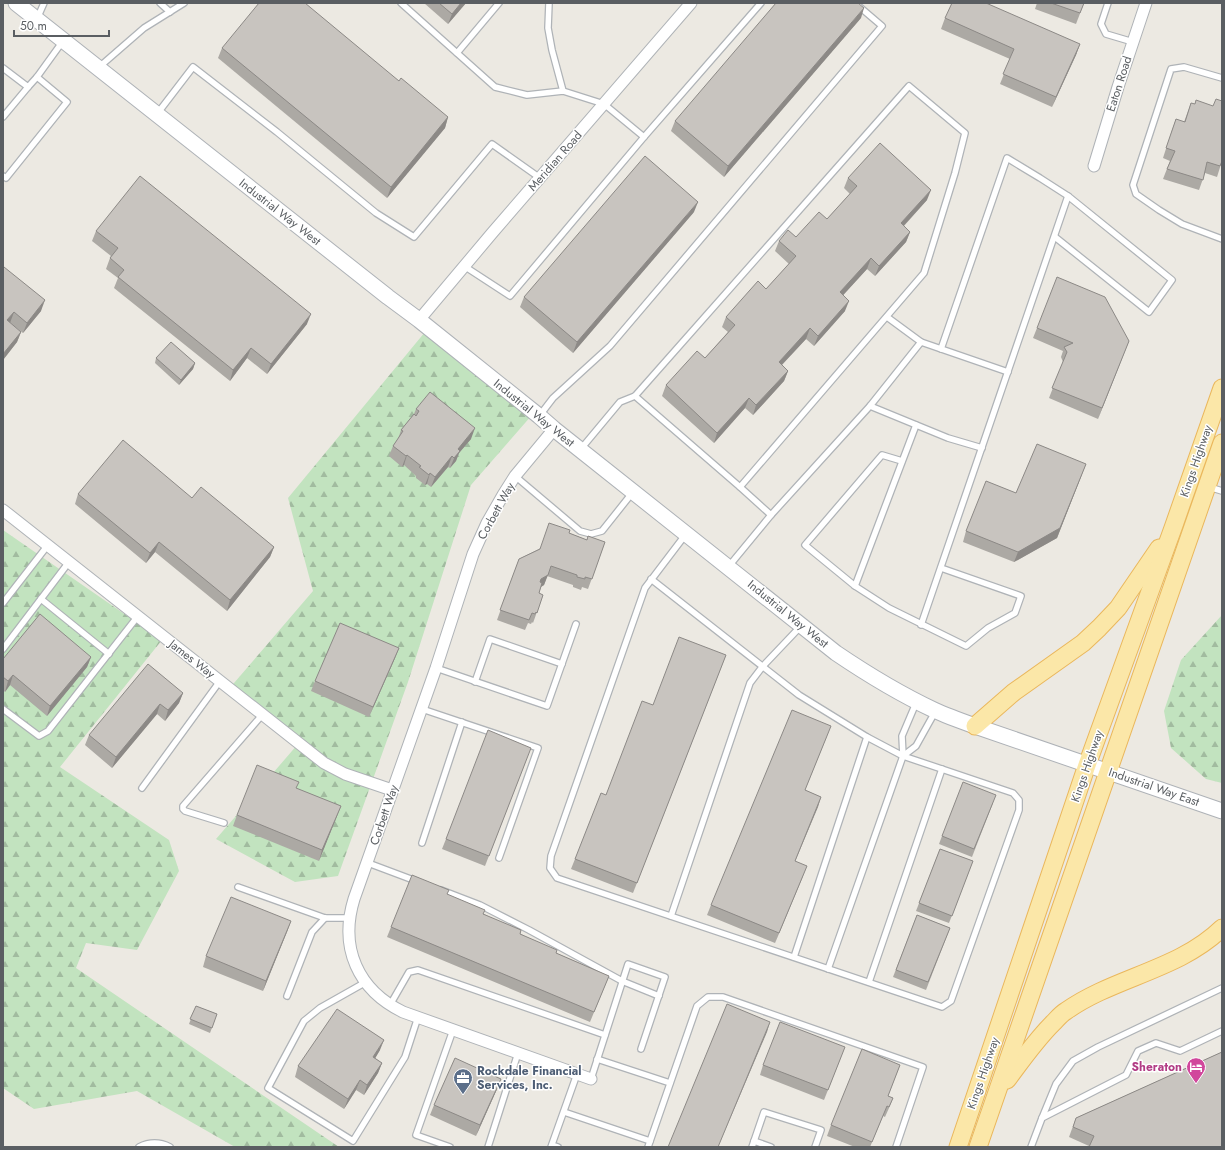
<svg xmlns="http://www.w3.org/2000/svg" width="1225" height="1150" viewBox="0 0 1225 1150" font-family="Jost,sans-serif">
<style>
.forest{fill:url(#forest-firs)}
.lines{fill:none;stroke-linecap:round;stroke-linejoin:round}
.lane-casing{stroke:#afb3b7;stroke-width:8}
.street-casing{stroke:#afb3b7;stroke-width:13}
.secondary-casing{stroke:#aeb2b7;stroke-width:17}
.primary-casing{stroke:#eab75c;stroke-width:19}
.lane{stroke:#fff;stroke-width:5.5}
.street{stroke:#fff;stroke-width:11}
.secondary{stroke:#fff;stroke-width:15}
.primary{stroke:#fbe7a8;stroke-width:17}
.wall{fill:#aca9a4}
.shaded-wall{fill:#8c8986}
.building{fill:#c8c4bf;stroke:#8c8986}
.labels{text-anchor:middle;stroke-width:3;stroke-linejoin:round;paint-order:stroke}
.street-label{font-size:12px;fill:#5a5e62;stroke:#fff}
.hotel-label{font-size:12px;font-weight:bold;fill:#b23c85;stroke:#fff;text-anchor:end}
.service-label{font-size:12px;font-weight:bold;fill:#4e5e75;stroke:#fff;text-anchor:start}
</style>
<defs>
<pattern id="forest-firs" width="22" height="20" patternUnits="userSpaceOnUse"><rect width="22" height="20" fill="#c2e3bf"/><path d="M5 1l3.5 6h-7zM16 11l3.5 6h-7z" fill="#a1bb9f"/></pattern>
</defs>
<rect width="100%" height="100%" fill="#ece9e2"/>
<g class="forest">
<path d="M425 332 532 415 471 485 408 682 338 876 295 882 216 839 298 744 228 690 313 591 288 498Z"/>
<path d="M3 530 162 640 60 767 169 840 179 871 137 950 86 943 76 968 339 1147H235L137 1091 34 1109 3 1088Z"/>
<path d="M1222 615V783L1206 779 1171 748 1164 711 1181 660Z"/>
</g>
<g class="lines">
<g class="lane-casing">
<g id="lane">
<path d="M160 3 170 12"/>
<path d="M401 3 495 87 527 95 563 91 604 104 644 137"/>
<path d="M549 3 548 28 552 50 563 91"/>
<path d="M1108 3 1101 24 1106 34 1133 42"/>
<path d="M37 19 44 3"/>
<path d="M457 53 499 3"/>
<path d="M3 68 28 87 37 77 63 41"/>
<path d="M98 68 144 28 184 3"/>
<path d="M1222 78 1184 67 1171 69 1133 185 1136 194 1159 210 1182 224 1222 239"/>
<path d="M157 114 193 67 277 132 376 213 414 237 492 144 540 178"/>
<path d="M3 117 28 87"/>
<path d="M3 176 6 178 67 102 37 77"/>
<path d="M464 266 510 296 644 137 761 3"/>
<path d="M887 317 921 342 1008 372"/>
<path d="M941 349 1007 158 1040 178 1068 196 1172 280 1149 312 1055 237"/>
<path d="M635 396 740 487 771 515"/>
<path d="M870 406 948 438 982 448"/>
<path d="M540 415 553 398 610 346 882 26 855 3"/>
<path d="M580 450 620 402 635 396 909 86 965 133 955 173 924 273 740 487"/>
<path d="M902 461 882 455 805 545 855 586 889 608 966 646 988 628 1015 613 1021 596 941 568"/>
<path d="M515 476 580 531 591 534 602 531 633 492"/>
<path d="M1209 487 1222 491"/>
<path d="M729 566 771 515 870 406 921 342"/>
<path d="M651 579 799 695 867 737 903 756 1013 793 1019 800V810L951 1001 942 1007 557 878 550 868 551 856 645 588 686 534"/>
<path d="M855 586 916 425"/>
<path d="M41 599 109 654"/>
<path d="M3 603 48 545"/>
<path d="M921 625 1068 196"/>
<path d="M3 649 69 562"/>
<path d="M436 668 547 706 576 624"/>
<path d="M475 682 490 639 562 664"/>
<path d="M3 709 39 736 48 731 138 616"/>
<path d="M422 709 538 748 499 858"/>
<path d="M903 756 916 746 935 712"/>
<path d="M142 788 220 681"/>
<path d="M224 823 185 811 183 809V806L263 714"/>
<path d="M422 843 462 722"/>
<path d="M368 863 416 881"/>
<path d="M238 887 325 918H350"/>
<path d="M441 890 480 905 529 930 622 981 659 996"/>
<path d="M671 916 750 683 763 666 801 626"/>
<path d="M794 957 867 737"/>
<path d="M828 969 903 756 902 736 916 703"/>
<path d="M366 982 320 1008 304 1021 268 1088 353 1141 405 1057 418 1017"/>
<path d="M869 982 942 769"/>
<path d="M287 996 312 932 325 918"/>
<path d="M390 1005 409 972 418 970 605 1035"/>
<path d="M597 1059 670 1083"/>
<path d="M591 1079 628 964 665 977 641 1049"/>
<path d="M564 1112 650 1141"/>
<path d="M1042 1118 1056 1084 1073 1061 1098 1047 1222 988"/>
<path d="M754 1141 771 1147"/>
<path d="M552 1145 558 1147"/>
<path d="M139 1147C149 1142 160 1142 170 1147"/>
<path d="M450 1147 416 1135 453 1030"/>
<path d="M488 1147 518 1053"/>
<path d="M551 1147 577 1074"/>
<path d="M648 1147 697 1006 708 997H723L923 1067 896 1147"/>
<path d="M752 1147 764 1112 821 1130 815 1147"/>
<path d="M1031 1147 1042 1118 1126 1075 1138 1051 1156 1043 1180 1051 1222 1031"/>
</g>
</g>
<g class="street-casing">
<g id="street">
<path d="M1094 166 1118 87 1146 3"/>
<path d="M419 320 493 232 691 3"/>
<path d="M554 429 515 476 503 495 487 523 473 554 436 668 354 899C339 948 358 990 403 1012L591 1079"/>
<path d="M3 510 324 763 345 774 392 790"/>
</g>
</g>
<g class="secondary-casing">
<path id="secondary" d="M16 3 388 297 419 320 539 416 554 429 836 653C867 674 900 694 934 710 947 716 961 721 975 726L1222 811"/>
</g>
<g class="primary-casing">
<g id="primary">
<path d="M975 726 1014 692 1083 643 1099 628 1118 608 1159 548"/>
<path d="M1007 1080C1022 1060 1035 1041 1053 1023 1057 1019 1061 1014 1066 1011 1114 977 1179 970 1222 928"/>
<path d="M958 1147 1087 765 1173 528 1222 388"/>
<path d="M978 1147 1222 443"/>
</g>
</g>
<use href="#lane" class="lane"/>
<use href="#street" class="street"/>
<use href="#secondary" class="secondary"/>
<use href="#primary" class="primary"/>
</g>
<g class="wall">
<path d="M424 3H466L448 24Z"/>
<path d="M1037 3H1084L1076 24 1035 9Z"/>
<path d="M861 18 724 177 671 131 675 121Z"/>
<path d="M945 18 1080 44 1076 55 1052 107 1000 84 1010 59 941 29Z"/>
<path d="M222 48 448 117 445 128 387 198 218 58Z"/>
<path d="M1191 103 1222 161 1217 177 1205 173 1199 190 1163 179 1170 161 1163 158 1172 130 1176 119 1184 122Z"/>
<path d="M848 178 927 200 904 226 910 232 906 242 875 276 867 269 843 295 845 311 814 346 806 339 782 365 788 371 784 381 753 415 745 408 714 443 662 396 666 385 705 358 728 332 722 327 726 317 766 289 789 264 775 251 779 241 796 237 827 219 850 194 844 188Z"/>
<path d="M694 212 573 353 520 307 524 297Z"/>
<path d="M96 231 307 324 267 374 247 358 230 381 114 288 118 278 106 269 110 258 111 256 92 241Z"/>
<path d="M3 268 41 311 23 333 10 323 21 332 17 342 3 360Z"/>
<path d="M1037 328 1129 341 1098 419 1049 398 1063 362 1061 357 1063 351 1033 338Z"/>
<path d="M156 358 195 363 193 369 179 385 155 363Z"/>
<path d="M416 409 471 439 459 453 456 461 450 468 448 467 431 487 427 484 425 485 416 478V476L404 465 402 467 389 456 393 446 398 439 401 430 414 414Z"/>
<path d="M1082 474 1057 538 1014 562 963 542 966 531 1016 493Z"/>
<path d="M78 494 192 498 274 547 270 557 227 611 155 552 146 563 75 504Z"/>
<path d="M569 533 587 540 605 542 588 589 582 587 581 590 573 587V585L547 576 544 585 541 587 539 593 543 595 533 623 532 622 531 624 528 623 525 630 497 620 519 559 539 549Z"/>
<path d="M399 648 395 658 369 717 311 691 315 681Z"/>
<path d="M726 655 633 893 571 869 575 859 606 795Z"/>
<path d="M91 657 87 667 47 716 10 685 5 692 3 690V659Z"/>
<path d="M183 693 179 703 165 721 157 714 112 768 85 745 89 735Z"/>
<path d="M827 736 805 790 821 797 795 861 803 876 775 943 707 915 711 905Z"/>
<path d="M527 758 485 866 442 849 446 839Z"/>
<path d="M993 803 972 857 939 844 942 836Z"/>
<path d="M341 806 319 861 233 826 237 815Z"/>
<path d="M940 849 973 861 949 923 916 911Z"/>
<path d="M447 894 556 953 609 976 590 1022 387 937 391 927Z"/>
<path d="M917 915 950 928 926 990 893 977Z"/>
<path d="M291 921 263 991 203 967 206 956Z"/>
<path d="M196 1006 217 1014 210 1033 189 1024Z"/>
<path d="M380 1050 375 1058 382 1063 378 1073 364 1095 356 1090 344 1109 295 1077 298 1066Z"/>
<path d="M1222 1052 1089 1146 1069 1137 1076 1118Z"/>
<path d="M841 1057 824 1100 760 1075 763 1065Z"/>
<path d="M900 1065 888 1096 893 1098 889 1108 885 1117 883 1116 870 1147H855L827 1136 831 1125Z"/>
<path d="M497 1089 476 1136 430 1115 434 1105Z"/>
</g>
<g class="shaded-wall">
<path d="M461 3H466L448 24 452 14Z"/>
<path d="M864 8 861 18 724 177 728 166Z"/>
<path d="M1080 44 1076 55 1052 107 1056 97Z"/>
<path d="M448 117 445 128 387 198 391 187Z"/>
<path d="M931 190 927 200 897 233 901 223Z"/>
<path d="M698 202 694 212 573 353 577 342Z"/>
<path d="M910 232 906 242 875 276 879 266Z"/>
<path d="M871 258 867 269 836 303 840 292Z"/>
<path d="M45 300 41 311 23 333 27 323Z"/>
<path d="M849 301 845 311 814 346 818 336Z"/>
<path d="M14 312 10 323 7 320Z"/>
<path d="M311 314 307 324 267 374 271 364Z"/>
<path d="M810 328 806 339 775 372 779 362Z"/>
<path d="M21 332 17 342 3 360V354Z"/>
<path d="M1129 341 1125 351 1098 419 1102 408Z"/>
<path d="M251 348 247 358 230 381 233 370Z"/>
<path d="M195 363 193 369 179 385 181 380Z"/>
<path d="M788 371 784 381 753 415 756 405Z"/>
<path d="M749 398 745 408 714 443 717 433Z"/>
<path d="M475 428 471 439 459 453 456 461 450 468 458 449Z"/>
<path d="M407 455 404 465 402 467 406 456Z"/>
<path d="M452 456 448 467 431 487 435 477Z"/>
<path d="M1086 464 1057 538 1014 562 1018 552Z"/>
<path d="M430 473 427 484 425 485 429 475Z"/>
<path d="M159 542 155 552 146 563 150 553Z"/>
<path d="M274 547 270 557 227 611 230 600Z"/>
<path d="M548 575 544 585 537 589 541 579Z"/>
<path d="M399 648 395 658 369 717 373 707Z"/>
<path d="M91 657 87 667 47 716 50 706Z"/>
<path d="M13 675 10 685 5 692 8 681Z"/>
<path d="M183 693 179 703 165 721 168 710Z"/>
<path d="M160 704 157 714 112 768 116 757Z"/>
<path d="M821 797 818 807 791 871 795 861Z"/>
<path d="M341 806 319 861 322 850Z"/>
<path d="M807 866 803 876 775 943 779 933Z"/>
<path d="M291 921 287 932 263 991 266 981Z"/>
<path d="M770 1022 767 1032 718 1147Z"/>
<path d="M384 1040 380 1050 370 1067 373 1057Z"/>
<path d="M382 1063 378 1073 364 1095 367 1085Z"/>
<path d="M501 1079 497 1089 476 1136 480 1125Z"/>
<path d="M360 1080 356 1090 344 1109 348 1099Z"/>
</g>
<g class="building">
<path d="M259 3H305L399 81 401 78 448 117 391 187 222 48Z"/>
<path d="M439 3H461L452 14Z"/>
<path d="M776 3H858L864 8 728 166 675 121Z"/>
<path d="M952 3H986L1080 44 1056 97 1003 74 1014 49 945 18Z"/>
<path d="M1051 3H1084L1080 13Z"/>
<path d="M1216 99 1222 101V161L1220 166 1207 162 1203 180 1167 169 1175 151 1166 148 1176 119 1185 122 1191 103 1195 104 1196 100 1213 106Z"/>
<path d="M880 143 931 190 901 223 910 232 879 266 871 258 840 292 849 301 818 336 810 328 779 362 788 371 756 405 749 398 717 433 666 385 697 351 705 358 735 325 726 317 758 281 766 289 796 256 779 241 788 230 796 237 819 212 827 219 857 186 848 178Z"/>
<path d="M645 156 698 202 577 342 524 297Z"/>
<path d="M140 176 311 314 271 364 251 348 233 370 118 277 124 270 110 258 118 248 96 231Z"/>
<path d="M4 267 45 300 27 323 14 312 7 320 21 332 3 354V268Z"/>
<path d="M1057 277 1105 297 1129 341 1102 408 1052 388 1067 352 1064 347 1073 343 1037 328Z"/>
<path d="M171 342 195 363 181 380 156 358Z"/>
<path d="M430 392 475 428 458 449 460 451 454 458 452 456 435 477 430 473 429 475 419 467 421 466 407 455 406 456 393 446 403 431 401 430 414 414 416 416 419 411 416 409Z"/>
<path d="M123 440 192 498 201 487 274 547 230 600 159 542 150 553 78 494Z"/>
<path d="M1037 444 1086 464 1060 528 1018 552 966 531 986 481 1016 493Z"/>
<path d="M549 523 570 530 569 533 587 540 588 536 605 542 592 579 585 577V579L577 577V575L551 566 548 575 541 579 540 582 542 583 539 593 543 595 537 613 536 612 535 614 532 613 529 620 500 610 519 559 540 549Z"/>
<path d="M40 614 91 657 50 706 13 675 8 681 3 677V659Z"/>
<path d="M340 623 399 648 373 707 315 681Z"/>
<path d="M679 637 726 655 637 883 575 859 601 793 606 795 642 701 653 705Z"/>
<path d="M148 664 183 693 168 710 160 704 116 757 89 735Z"/>
<path d="M792 710 831 726 805 790 821 797 795 861 807 866 779 933 711 905Z"/>
<path d="M488 730 531 748 489 856 446 839Z"/>
<path d="M257 765 299 782 296 788 341 806 322 850 237 815Z"/>
<path d="M963 782 996 795 974 849 942 836Z"/>
<path d="M940 849 973 861 952 916 919 903Z"/>
<path d="M412 875 449 890 447 894 485 910 483 914 521 930 520 934 557 950 556 953 609 976 594 1012 391 927Z"/>
<path d="M231 897 291 921 266 981 206 956Z"/>
<path d="M917 915 950 928 928 982 896 970Z"/>
<path d="M727 1004 770 1022 718 1147H668Z"/>
<path d="M196 1006 217 1014 212 1028 190 1019Z"/>
<path d="M337 1009 384 1040 373 1057 382 1063 367 1085 360 1080 348 1099 298 1066Z"/>
<path d="M780 1022 845 1047 828 1090 763 1065Z"/>
<path d="M862 1049 900 1065 888 1096 893 1098 889 1107 887 1106 872 1142 831 1125Z"/>
<path d="M1222 1052V1147H1089L1094 1136 1073 1127 1076 1118Z"/>
<path d="M455 1058 501 1079 480 1125 434 1105Z"/>
</g>
<defs>
<g id="hotel-pin" transform="scale(1)"><path d="M0 17L-7.5 6A9.5 9.5 0 1 1 7.5 6Z" fill="#d1479c" stroke="#fff"/><path d="M-6-4.5h1.5V1H6V5H4.5V3h-9V5H-6ZM-4 0a1.8 1.8 0 1 1 3.6 0ZM.5 0V-2.5h3Q6-2.5 6 0Z" fill="#fff"/></g>
<g id="office-pin" transform="scale(1)"><path d="M0 17L-7.5 6A9.5 9.5 0 1 1 7.5 6Z" fill="#5c6f8a" stroke="#fff"/><path d="M-6-3h4V-5.5h4V-3h4V5H-6ZM-1-4.5V-3h2v-1.5ZM-6 0V1H6V0Z" fill="#fff"/></g>
</defs>
<g fill-rule="evenodd">
<use href="#hotel-pin" x="1196" y="1067"/>
<use href="#office-pin" x="463" y="1078"/>
</g>
<g class="labels">
<g class="street-label">
<text transform="translate(1119 84) rotate(-72)" y="4">Eaton Road</text>
<text transform="translate(555 161) rotate(-49)" y="4">Meridian Road</text>
<text transform="translate(280 212) rotate(38)" y="4">Industrial Way West</text>
<text transform="translate(534 413) rotate(39)" y="4">Industrial Way West</text>
<text transform="translate(1196 461) rotate(-71)" y="4">Kings Highway</text>
<text transform="translate(496 511) rotate(-61)" y="4">Corbett Way</text>
<text transform="translate(788 614) rotate(39)" y="4">Industrial Way West</text>
<text transform="translate(192 659) rotate(38)" y="4">James Way</text>
<text transform="translate(1087 766) rotate(-71)" y="4">Kings Highway</text>
<text transform="translate(1154 787) rotate(19)" y="4">Industrial Way East</text>
<text transform="translate(384 815) rotate(-71)" y="4">Corbett Way</text>
<text transform="translate(983 1073) rotate(-71)" y="4">Kings Highway</text>
</g>
<g class="hotel-label">
<text x="1182" y="1071">Sheraton</text>
</g>
<g class="service-label">
<text x="477" y="1075">Rockdale Financial<tspan x="477" dy="14">Services, Inc.</tspan></text>
</g>
</g>
<rect width="1225" height="1150" fill="none" stroke="#5a5e62" stroke-width="8"/>
<path d="M14 30v6h95v-6" fill="none" stroke="#5a5e62" stroke-width="2"/>
<text x="20" y="30" font-size="12" fill="#5a5e62" stroke="#ffffff" stroke-width="3" paint-order="stroke">50 m</text>
</svg>
